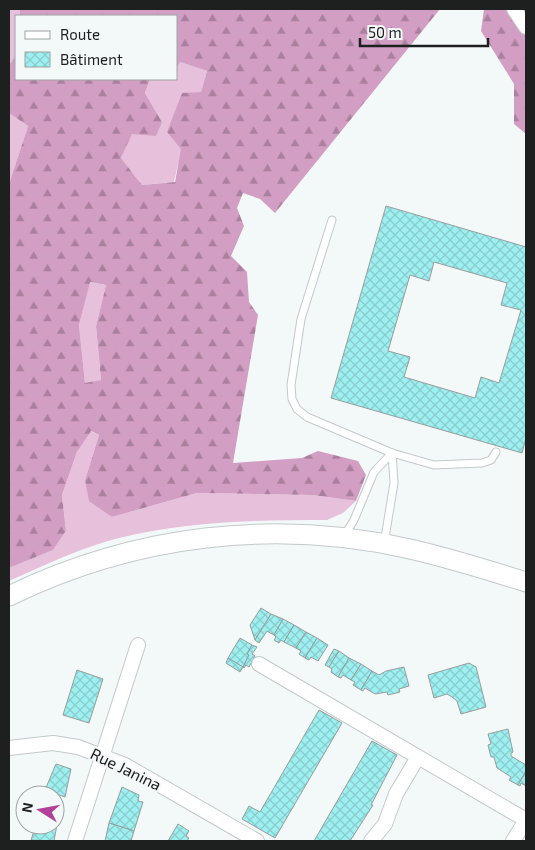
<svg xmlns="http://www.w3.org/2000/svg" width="535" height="850" viewBox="0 0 535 850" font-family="'Exo 2',sans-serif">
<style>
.grass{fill:#e7c0db}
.forest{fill:url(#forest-firs);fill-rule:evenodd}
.building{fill:url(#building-cross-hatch);stroke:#989d9d;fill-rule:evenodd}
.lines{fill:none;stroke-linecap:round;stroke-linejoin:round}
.service-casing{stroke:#c3c9c9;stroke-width:9}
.minor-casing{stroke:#c3c9c9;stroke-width:16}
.secondary-casing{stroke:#c3c9c9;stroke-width:21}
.service{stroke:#fff;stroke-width:7}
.minor{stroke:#fff;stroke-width:14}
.secondary{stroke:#fff;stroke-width:19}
.labels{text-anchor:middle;stroke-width:4;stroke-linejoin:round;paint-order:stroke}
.street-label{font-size:16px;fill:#1e2020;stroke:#f3f9f9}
</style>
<defs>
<pattern id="forest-firs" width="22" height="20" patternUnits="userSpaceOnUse" patternTransform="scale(1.25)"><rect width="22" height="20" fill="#d39ec4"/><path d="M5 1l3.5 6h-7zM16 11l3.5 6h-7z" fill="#ab809f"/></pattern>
<pattern id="building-cross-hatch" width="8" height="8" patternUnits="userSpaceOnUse" patternTransform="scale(1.25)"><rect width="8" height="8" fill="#9eefef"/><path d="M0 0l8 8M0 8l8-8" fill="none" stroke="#88cdcd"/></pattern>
</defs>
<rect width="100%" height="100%" fill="#f3f9f9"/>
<g class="grass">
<path d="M9 9H20V16H16V55L9 65Z"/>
<path d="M180 62 207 71C197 109 182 143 174 182L142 185 121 158 132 133 162 122 145 93 150 79H176V69Z"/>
<path d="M9 113 28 126 9 184Z"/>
<path d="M89 282 106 285 96 326 101 380 85 384 79 325Z"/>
<path d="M90 431 99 435 85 480 112 517 197 493 312 495 356 501 343 513 327 520C258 520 186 521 119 538 80 548 45 565 9 581V568L53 550 66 531 62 495 77 452Z"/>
</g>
<g class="forest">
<path d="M20 9H440L275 213 260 199 243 193 237 208 244 226 231 256 247 272 249 302 258 315 233 463 302 458 318 451 358 461 366 475 356 501 312 495 197 493 112 517 89 501 85 480 99 435 91 431 77 452 62 495 66 531 53 550 9 568V184L28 126 9 113V65L16 55V79H150L145 93 162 122 156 136 132 134 121 158 142 185 175 182 181 149 167 132 182 93 201 92 207 71 180 62 176 69V16H20ZM90 282 106 285 96 326 101 380 85 383 79 325Z"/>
<path d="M484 9H526V134L514 124V84L481 31Z"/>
</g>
<g class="building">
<path d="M386 206 526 247V438L522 453 331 398ZM434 262 507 283 501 305 521 310 499 383 481 377 475 398 404 377 410 357 388 351 410 275 429 281Z"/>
<path d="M261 608 271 614 255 640 250 625Z"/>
<path d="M271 614 283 619 274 635 267 631 259 643 255 640Z"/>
<path d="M283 619 294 625 284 642 281 640 279 643 274 640 276 637 274 635Z"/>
<path d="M294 625 306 632 296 648 284 642Z"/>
<path d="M306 632 317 638 305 658 299 654 301 651 296 648Z"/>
<path d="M240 638 252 645 247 654 249 655 243 667 228 658Z"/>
<path d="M317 638 328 645 318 661 311 657 309 660 305 658Z"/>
<path d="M252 645 257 647 252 654 255 656 249 667 246 665 244 668 243 667 249 655 247 654Z"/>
<path d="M334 649 339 651 329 667 325 665Z"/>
<path d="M339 651 349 658 338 677 331 672 332 669 329 667Z"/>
<path d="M228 658 243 667 240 672 226 663Z"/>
<path d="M349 658 361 664 351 680 343 675 341 678 338 677Z"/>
<path d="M469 663 476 667 486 707 461 714 457 701 452 697 447 694 434 698 428 675Z"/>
<path d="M361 664 372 671 361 690 353 685 355 682 351 680Z"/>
<path d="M404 667 409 686 399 689 400 692 388 695 387 692 375 694 365 688 363 691 361 690 372 671 379 675 386 671Z"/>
<path d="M77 670 103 679 89 723 63 715Z"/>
<path d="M319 710 342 723 275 838 242 819 249 806 260 812Z"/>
<path d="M508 729 513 752 511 753V756L526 765V771L518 785 509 780 511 777 497 768 494 757H491L488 745 491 744 488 734Z"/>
<path d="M372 741 397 755 371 805H373L350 841H314Z"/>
<path d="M56 764 71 769 65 797 45 790Z"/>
<path d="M526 771V786L521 783 520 786 518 785Z"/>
<path d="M122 787 139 795 138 801 143 802 134 831 109 823Z"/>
<path d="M55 818 58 819 54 841 31 840 36 825H55Z"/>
<path d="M109 823 134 831 131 841H105Z"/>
<path d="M178 824 189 831 186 836 189 838 187 841H168Z"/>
</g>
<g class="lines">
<g class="service-casing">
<g id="service">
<path d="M332 220 301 319 291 385 292 399 297 409 307 417 392 453 434 465 482 463 491 460 496 452"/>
<path d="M344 536 354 520 374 472 392 453"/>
<path d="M384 544 394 483 392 453"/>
</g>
</g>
<g class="minor-casing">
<g id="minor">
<path d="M514 9 526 27"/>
<path d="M259 664 526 820"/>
<path d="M9 748 53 743 78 747 125 765 257 841"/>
<path d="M75 841 138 645"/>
<path d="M371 841 385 824 396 794 418 757"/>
<path d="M513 841 526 820"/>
</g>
</g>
<g class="secondary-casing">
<path id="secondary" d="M9 596C134 535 274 518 410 549 449 558 488 570 526 582"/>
</g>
<use href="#service" class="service"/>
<use href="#minor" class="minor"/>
<use href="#secondary" class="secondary"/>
</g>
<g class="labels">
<g class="street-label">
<text transform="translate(126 769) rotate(26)" y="6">Rue Janina</text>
</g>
</g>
<rect width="535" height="850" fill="none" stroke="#1e2020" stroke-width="20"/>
<rect x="15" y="15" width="162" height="65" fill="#f3f9f9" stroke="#9ea2a2"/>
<rect x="25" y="31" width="25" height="8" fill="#ffffff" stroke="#9ea2a2"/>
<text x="60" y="40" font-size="15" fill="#1e2020">Route</text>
<rect x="25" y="52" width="25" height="15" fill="url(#building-cross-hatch)" stroke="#9ea2a2"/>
<text x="60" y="65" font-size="15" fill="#1e2020">Bâtiment</text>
<g transform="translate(40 810) rotate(281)"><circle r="24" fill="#f3f9f9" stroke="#9ea2a2"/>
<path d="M0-4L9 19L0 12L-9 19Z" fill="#b3419b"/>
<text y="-8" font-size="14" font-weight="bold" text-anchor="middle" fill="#1e2020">N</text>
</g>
<path d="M360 38v8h128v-8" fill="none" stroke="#1e2020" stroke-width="2.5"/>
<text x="368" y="38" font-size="15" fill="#1e2020" stroke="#f3f9f9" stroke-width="4" paint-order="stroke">50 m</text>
</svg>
